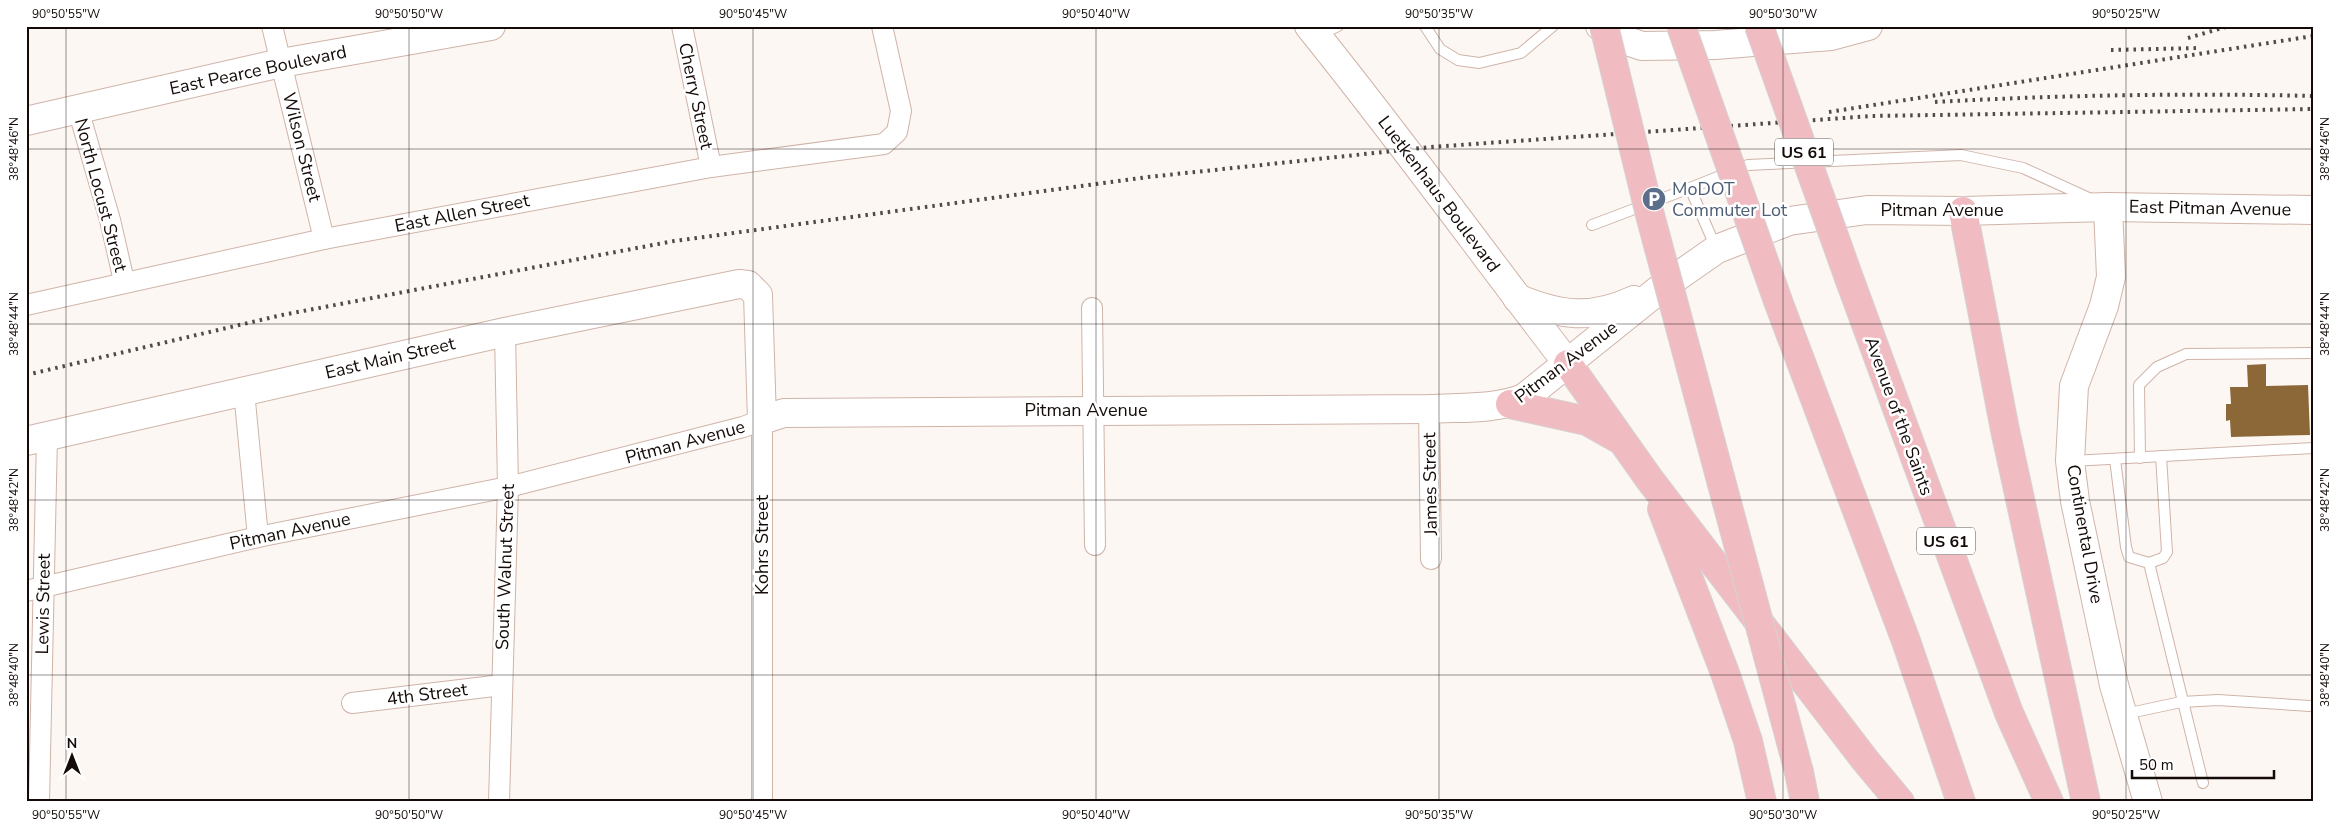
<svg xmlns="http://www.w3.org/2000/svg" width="2339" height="828" viewBox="0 0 2339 828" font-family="'Nunito Sans',sans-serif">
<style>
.building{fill:#8c6838}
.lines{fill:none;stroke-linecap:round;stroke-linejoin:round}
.lane-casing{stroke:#cfb4a8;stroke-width:12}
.street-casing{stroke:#cfb4a8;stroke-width:22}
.secondary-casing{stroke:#cfb4a8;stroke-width:30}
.highway-casing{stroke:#d5d3d3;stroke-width:30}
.lane{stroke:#fff;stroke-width:10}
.street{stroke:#fff;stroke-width:20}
.secondary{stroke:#fff;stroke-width:28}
.highway{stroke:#f0bcc2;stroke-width:28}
.rail{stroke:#524a47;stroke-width:4;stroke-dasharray:2.5 5;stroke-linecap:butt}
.highway-bridge-casing{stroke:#d5d3d3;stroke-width:30;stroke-linecap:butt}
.highway-bridge{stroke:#f0bcc2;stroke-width:28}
.ticks{fill:none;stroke:#140b08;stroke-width:1;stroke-opacity:0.45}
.labels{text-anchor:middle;stroke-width:5;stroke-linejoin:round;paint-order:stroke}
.shield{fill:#fff;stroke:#5a5452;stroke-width:1}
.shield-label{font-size:16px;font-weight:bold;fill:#140b08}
.street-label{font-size:18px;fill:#140b08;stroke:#fff}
.service-label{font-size:18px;fill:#4e5e75;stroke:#fff;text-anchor:start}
.neatline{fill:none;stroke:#140b08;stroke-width:2}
.ticks-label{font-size:12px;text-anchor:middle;fill:#140b08}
</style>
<rect width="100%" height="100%" fill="#fdf7f4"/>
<path class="building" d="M2266 364V386L2308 385 2310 435 2231 437 2230 420 2226 421V404H2231L2230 387H2248L2247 365Z"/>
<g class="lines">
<g class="lane-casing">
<g id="lane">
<path d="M1425 26 1440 49 1458 60 1479 63 1521 53 1553 26"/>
<path d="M1318 36 1338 26"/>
<path d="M1592 225 1690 188"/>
<path d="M1716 248 1690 188 1748 165 1961 155 2023 168 2093 200"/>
<path d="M2140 458 2139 385 2157 367 2186 354 2313 353"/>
<path d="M2115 459 2126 547 2129 557 2149 563 2163 558 2167 552 2161 456"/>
<path d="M2072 461 2313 448"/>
<path d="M2149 563 2203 783"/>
<path d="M2125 714 2181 702 2218 700 2310 706"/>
</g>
</g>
<g class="street-casing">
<g id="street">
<path d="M272 26 324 239"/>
<path d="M682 26 711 167"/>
<path d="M78 109 110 220 124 281"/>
<path d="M26 305 324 239 711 167 884 144 897 132 901 111 882 26"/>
<path d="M1092 308 1095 545"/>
<path d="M244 391 258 537"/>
<path d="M1429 409 1431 559"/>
<path d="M26 591 258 537 508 487 743 427 762 420V802"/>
<path d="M352 703 502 685"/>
<path d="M39 802 47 436"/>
<path d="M499 802 508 487 505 332"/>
</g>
</g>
<g class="secondary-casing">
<g id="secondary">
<path d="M1309 26C1398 136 1481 251 1568 364"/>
<path d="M1600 26 1615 37 1642 46 1715 45 1831 36 1868 26"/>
<path d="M26 121 281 63 491 26"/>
<path d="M2108 207 2111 277 2104 306 2074 386 2070 461 2075 501 2114 685 2148 802"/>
<path d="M1517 298C1560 316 1591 320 1634 300"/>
<path d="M26 441 505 332 739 284 748 285 758 295 762 420 784 413 1429 409C1460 407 1494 410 1524 398L1661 288 1717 249 1789 221 1867 210 1963 211 2108 207 2313 210"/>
</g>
</g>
<g class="highway-casing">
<g id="highway">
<path d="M1963 211 2005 430 2086 802"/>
<path d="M1849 278 2009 713 2049 802"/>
<path d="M1778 301 1906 641 1961 802"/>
<path d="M1568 364 1650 480 1865 760 1900 802"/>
<path d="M1510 404 1587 421 1617 438"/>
<path d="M1662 509 1725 673 1748 741 1762 802"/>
<path d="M1799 772 1805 802"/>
</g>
</g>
<use href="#lane" class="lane"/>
<use href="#street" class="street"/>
<use href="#secondary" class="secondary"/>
<use href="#highway" class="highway"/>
<g class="rail">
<path d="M2188 38 2229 26"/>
<path d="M2111 50 2199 48"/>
<path d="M1935 102C2062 95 2187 93 2313 96"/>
<path d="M1829 112 2313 36"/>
<path d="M26 375 282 315 674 241 1148 177 1431 147 1872 116 2313 109"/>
</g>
<g class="highway-bridge-casing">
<g id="highway-bridge">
<path d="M1604 26 1650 215 1799 772"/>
<path d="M1681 26 1778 301"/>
<path d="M1759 26 1849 278"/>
</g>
</g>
<use href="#highway-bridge" class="highway-bridge"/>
</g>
<path class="ticks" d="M66 26V802M409 26V802M753 26V802M1096 26V802M1439 26V802M1783 26V802M2126 26V802M26 149H2313M26 324H2313M26 500H2313M26 675H2313"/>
<defs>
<g id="parking-disc" transform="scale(1.25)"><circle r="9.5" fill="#5c6f8a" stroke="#fff"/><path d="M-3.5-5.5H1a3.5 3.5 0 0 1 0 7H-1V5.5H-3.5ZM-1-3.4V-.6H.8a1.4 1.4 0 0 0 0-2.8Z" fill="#fff"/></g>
</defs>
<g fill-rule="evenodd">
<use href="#parking-disc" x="1654" y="199"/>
</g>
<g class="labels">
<g class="shield">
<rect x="1775" y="138.5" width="58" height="27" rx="4"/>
<rect x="1917" y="527.5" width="58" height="27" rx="4"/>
</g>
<g class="shield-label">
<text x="1804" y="158">US 61</text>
<text x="1946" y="547">US 61</text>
</g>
<g class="street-label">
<text transform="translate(258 70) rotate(-12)" y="6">East Pearce Boulevard</text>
<text transform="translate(696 96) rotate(78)" y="6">Cherry Street</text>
<text transform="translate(302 147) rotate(76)" y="6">Wilson Street</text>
<text transform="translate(1439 194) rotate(53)" y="6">Luetkenhaus Boulevard</text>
<text transform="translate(101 195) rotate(75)" y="6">North Locust Street</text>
<text transform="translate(2210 208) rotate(1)" y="6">East Pitman Avenue</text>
<text x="1942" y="216">Pitman Avenue</text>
<text transform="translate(462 213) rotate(-11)" y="6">East Allen Street</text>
<text transform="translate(390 358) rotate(-13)" y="6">East Main Street</text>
<text transform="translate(1566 362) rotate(-37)" y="6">Pitman Avenue</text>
<text x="1086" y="416">Pitman Avenue</text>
<text transform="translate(1899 416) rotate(70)" y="6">Avenue of the Saints</text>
<text transform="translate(685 442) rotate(-15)" y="6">Pitman Avenue</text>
<text transform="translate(1430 484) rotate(-91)" y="6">James Street</text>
<text transform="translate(290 531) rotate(-12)" y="6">Pitman Avenue</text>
<text transform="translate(2085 534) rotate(80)" y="6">Continental Drive</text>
<text transform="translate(762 545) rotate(-90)" y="6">Kohrs Street</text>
<text transform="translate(505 567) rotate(-88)" y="6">South Walnut Street</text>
<text transform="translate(43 604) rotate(-89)" y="6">Lewis Street</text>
<text transform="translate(427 694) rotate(-7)" y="6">4th Street</text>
</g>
<g class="service-label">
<text x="1672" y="195">MoDOT<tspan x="1672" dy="21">Commuter Lot</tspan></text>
</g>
</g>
<rect width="2339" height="828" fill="none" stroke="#ffffff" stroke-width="55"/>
<g transform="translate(72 756)" stroke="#ffffff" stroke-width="4" paint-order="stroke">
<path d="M0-4L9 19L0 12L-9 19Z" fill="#140b08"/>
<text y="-8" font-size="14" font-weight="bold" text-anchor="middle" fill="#140b08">N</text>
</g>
<path d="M2132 770v8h142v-8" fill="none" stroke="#140b08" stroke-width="2.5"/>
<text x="2139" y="770" font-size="15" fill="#140b08" stroke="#ffffff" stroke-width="4" paint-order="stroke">50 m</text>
<rect x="28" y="28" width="2284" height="772" class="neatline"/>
<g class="ticks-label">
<text x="66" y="18">90°50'55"W</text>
<text x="409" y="18">90°50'50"W</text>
<text x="753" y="18">90°50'45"W</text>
<text x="1096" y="18">90°50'40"W</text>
<text x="1439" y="18">90°50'35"W</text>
<text x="1783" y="18">90°50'30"W</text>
<text x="2126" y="18">90°50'25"W</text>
<text transform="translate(14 149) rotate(-90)" y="4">38°48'46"N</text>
<text transform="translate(2325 149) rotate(-90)" y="4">38°48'46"N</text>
<text transform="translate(14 324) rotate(-90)" y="4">38°48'44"N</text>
<text transform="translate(2325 324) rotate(-90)" y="4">38°48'44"N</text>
<text transform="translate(14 500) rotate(-90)" y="4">38°48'42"N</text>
<text transform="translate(2325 500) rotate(-90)" y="4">38°48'42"N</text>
<text transform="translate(14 675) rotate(-90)" y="4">38°48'40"N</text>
<text transform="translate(2325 675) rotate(-90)" y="4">38°48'40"N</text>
<text x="66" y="819">90°50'55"W</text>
<text x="409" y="819">90°50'50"W</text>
<text x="753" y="819">90°50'45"W</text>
<text x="1096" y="819">90°50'40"W</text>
<text x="1439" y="819">90°50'35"W</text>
<text x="1783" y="819">90°50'30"W</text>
<text x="2126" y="819">90°50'25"W</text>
</g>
</svg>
